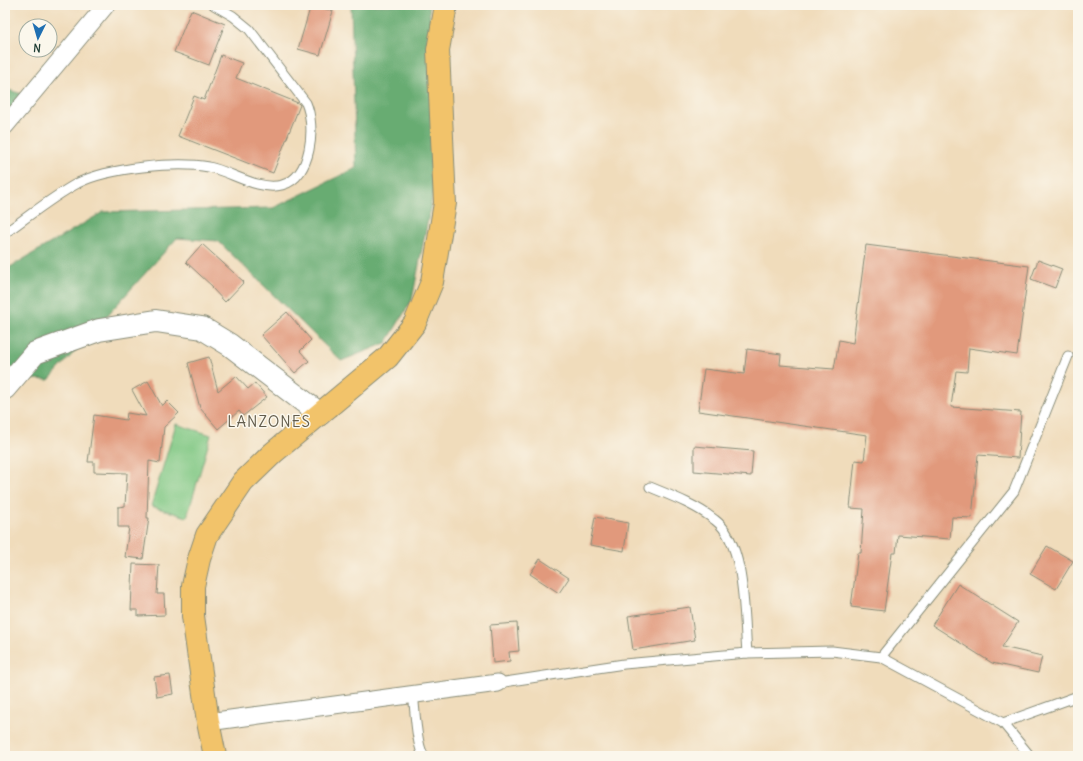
<svg xmlns="http://www.w3.org/2000/svg" width="1083" height="761" viewBox="0 0 1083 761" font-family="Delius,sans-serif">
<style>
.green{fill:#81c884;stroke:#50825c}
.forest{fill:#68ac72;stroke:#447453}
.building{fill:#e1997b}
.lines{fill:none;stroke-linecap:round;stroke-linejoin:round}
.service-casing{stroke:#888c78;stroke-width:11}
.minor-casing{stroke:#888c78;stroke-width:19}
.tertiary-casing{stroke:#888c78;stroke-width:24}
.trunk-casing{stroke:#888c78;stroke-width:24}
.service{stroke:#fff;stroke-width:9}
.minor{stroke:#fff;stroke-width:17}
.tertiary{stroke:#fff;stroke-width:22}
.trunk{stroke:#f2c36a;stroke-width:22}
.labels{text-anchor:middle;stroke-width:3;stroke-linejoin:round;paint-order:stroke}
.neighbourhood-label{font-size:15px;letter-spacing:1px;fill:#635d4d;stroke:#fbf7ec}
</style>
<rect width="100%" height="100%" fill="#fbf7ec"/>
<filter id="ink" filterUnits="userSpaceOnUse"><feTurbulence type="fractalNoise" baseFrequency=".025" numOctaves="2"/><feDisplacementMap in="SourceGraphic" scale="8" xChannelSelector="R" yChannelSelector="G"/><feConvolveMatrix kernelMatrix="1 2 1 2 8 2 1 2 1" color-interpolation-filters="sRGB"/></filter>
<filter id="wash" filterUnits="userSpaceOnUse"><feTurbulence type="fractalNoise" baseFrequency=".012" numOctaves="4" result="noise"/><feDisplacementMap in="SourceGraphic" scale="16" xChannelSelector="R" yChannelSelector="G"/><feGaussianBlur stdDeviation="0.9" result="paint"/><feColorMatrix in="noise" values="0 0 0 0 0 0 0 0 0 0 0 0 0 0 0 0 0 1.4 0 .05"/><feComposite in="paint" operator="in"/></filter>
<g filter="url(#wash)">
<rect width="100%" height="100%" fill="#f0dcbb"/>
<path class="green" d="M176 424 211 435 187 517 151 506Z"/>
<g class="forest">
<path d="M351 5H429L440 158 412 300 386 343 341 361 218 241 177 238 49 380 16 378 5 394V270L103 212 273 208 356 168Z"/>
<path d="M5 89 22 94 5 116Z"/>
</g>
<g id="blocks">
<g class="building">
<path d="M311 5 333 11 320 55 298 49Z"/>
<path d="M191 10 225 24 209 65 174 52Z"/>
<path d="M221 55 242 63 236 78 298 103 300 105 273 173 178 136 194 96 204 100Z"/>
<path d="M202 244 244 282 225 302 212 288 213 287 186 262Z"/>
<path d="M866 245 1029 266 1017 355 969 348 967 372 956 371 951 407 1021 412 1018 458 978 455 972 518 952 517 950 539 898 535 896 553H892L884 611 851 607 858 553H861L864 509 850 508 855 460 864 461 867 435 698 411 704 369 744 374 747 349 781 354 780 365 834 369 839 340 853 343Z"/>
<path d="M1038 260 1062 269 1055 288 1031 279Z"/>
<path d="M287 312 311 340 300 351 309 361 295 373 261 335Z"/>
<path d="M209 357 218 391 236 376 248 389 255 383 267 397 243 416 239 411 218 429 200 408 188 363Z"/>
<path d="M148 381 162 406 167 401 179 413 164 427 160 463 149 461 147 518H149L143 559 125 557 129 527H118V507L125 506 127 473 94 472V462H88L94 415 126 420 127 413 146 416 132 390Z"/>
<path d="M694 446 753 451 751 476 694 471Z"/>
<path d="M595 517 628 523 624 551 590 545Z"/>
<path d="M1047 546 1073 561 1056 589 1030 574Z"/>
<path d="M540 559 569 578 559 593 530 574Z"/>
<path d="M133 564 159 565 157 594H164L165 615 138 616V610H131Z"/>
<path d="M958 584 1018 622 1002 647 1042 656 1038 673 992 663 932 625Z"/>
<path d="M690 607 695 640 633 650 628 616Z"/>
<path d="M517 623 519 651 509 652 510 661 493 663 490 625Z"/>
<path d="M170 675 173 694 157 697 154 677Z"/>
</g>
</g>
</g>
<g filter="url(#ink)">
<use href="#blocks" fill-opacity="0" stroke="#888c78" stroke-width="1"/>
<g class="lines">
<g class="service-casing">
<g id="service">
<path d="M5 233C29 216 52 197 78 183 108 168 176 161 209 167 232 172 258 191 282 185 312 177 316 126 306 103L249 29 233 16 214 5"/>
<path d="M650 487C672 496 696 505 715 520 746 543 744 617 747 653"/>
<path d="M881 657 1014 491 1068 356"/>
<path d="M498 683 624 664 747 653 832 651 881 657 1003 723 1030 756"/>
<path d="M413 693C415 707 416 746 424 756"/>
<path d="M1003 723 1078 696"/>
</g>
</g>
<g class="minor-casing">
<g id="minor">
<path d="M5 126 106 5"/>
<path d="M208 722 498 683"/>
</g>
</g>
<g class="tertiary-casing">
<path id="tertiary" d="M5 388 35 353 99 330 156 321 202 328 230 345 320 414"/>
</g>
<g class="trunk-casing">
<path id="trunk" d="M215 756 208 722 193 616V586L199 559 207 535 243 482 273 453 388 357 415 323 432 282 445 203 438 50 446 5"/>
</g>
<use href="#service" class="service"/>
<use href="#minor" class="minor"/>
<use href="#tertiary" class="tertiary"/>
<use href="#trunk" class="trunk"/>
</g>
</g>
<g class="labels">
<g class="neighbourhood-label">
<text x="269" y="427">LANZONES</text>
</g>
</g>
<rect width="1083" height="761" fill="none" stroke="#fbf7ec" stroke-width="20"/>
<g transform="translate(38 38) rotate(185)"><circle r="19" fill="#fbf7ec" stroke="#a3ada2"/>
<path d="M0-3L7 15L0 10L-7 15Z" fill="#1f6fb2"/>
<text y="-6" font-size="11" font-weight="bold" text-anchor="middle" fill="#1f3d34">N</text>
</g>
</svg>
